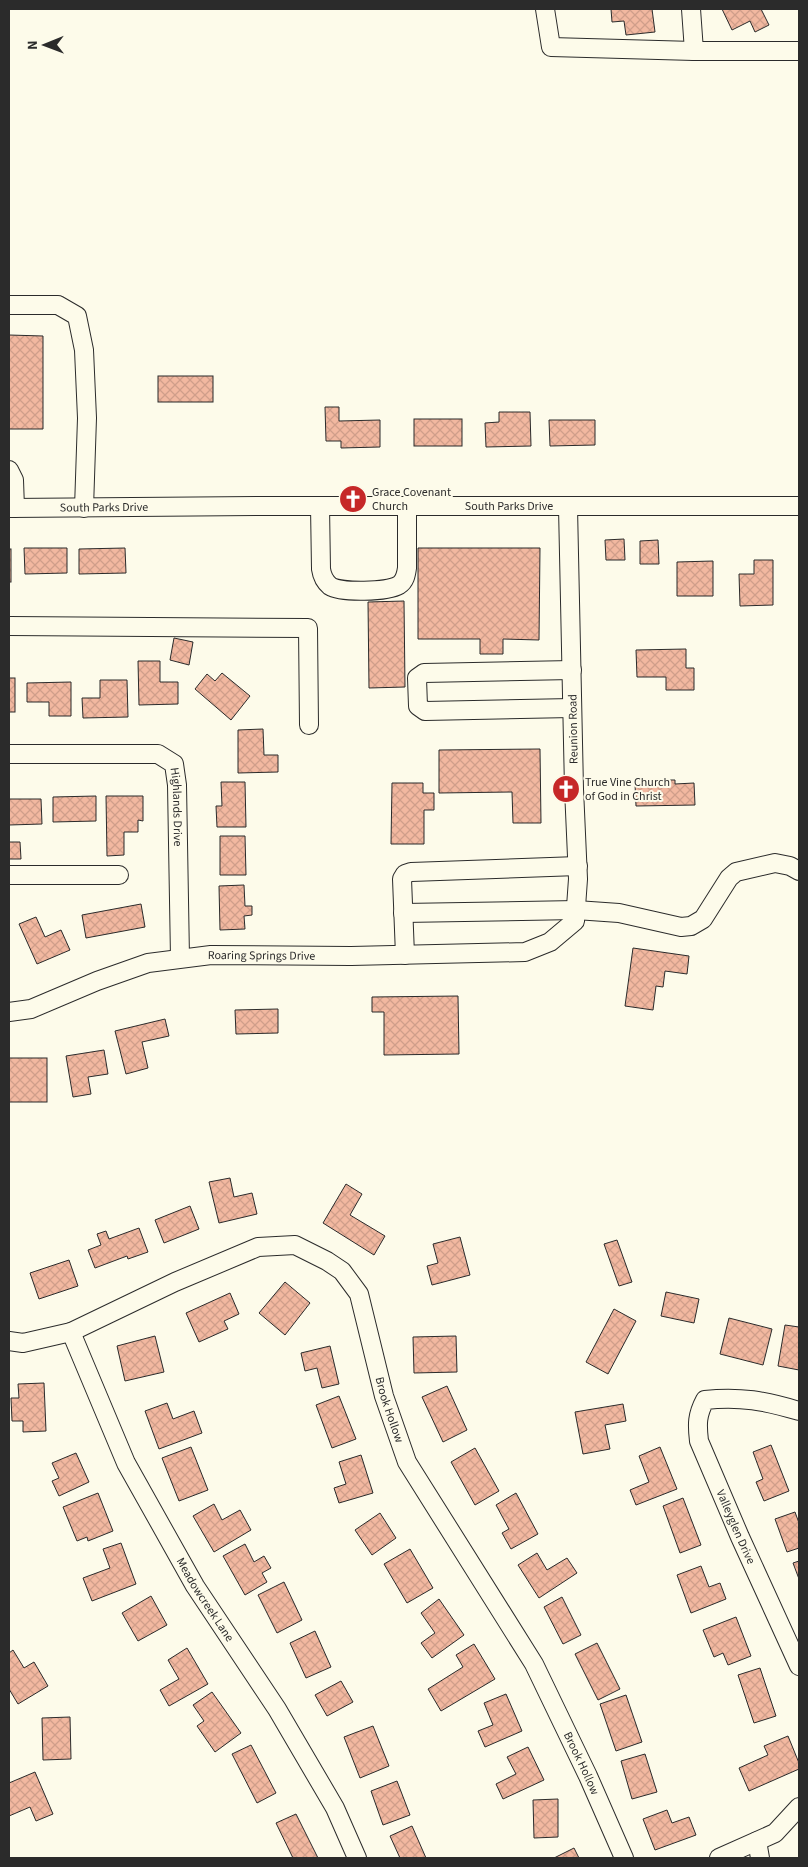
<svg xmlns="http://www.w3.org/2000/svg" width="808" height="1867" viewBox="0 0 808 1867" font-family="'Source Sans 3',sans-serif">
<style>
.building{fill:url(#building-cross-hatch);stroke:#2b2b2b}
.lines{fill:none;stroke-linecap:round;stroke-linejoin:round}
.minor-casing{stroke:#2b2b2b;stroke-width:20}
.minor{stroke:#fdfbea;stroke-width:18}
.labels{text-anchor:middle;stroke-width:4;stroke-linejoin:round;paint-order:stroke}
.poi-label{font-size:12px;fill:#2b2b2b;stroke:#fdfbea;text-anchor:start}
.street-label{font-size:12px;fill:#2b2b2b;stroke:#fdfbea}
</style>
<defs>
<pattern id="building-cross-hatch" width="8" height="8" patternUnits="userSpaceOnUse" patternTransform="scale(1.25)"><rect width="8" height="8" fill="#f2b8a0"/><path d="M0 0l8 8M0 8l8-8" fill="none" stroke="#d09e8a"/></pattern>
</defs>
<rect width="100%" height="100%" fill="#fdfbea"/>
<g class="building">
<path d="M611 9H652L655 32 626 35 624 21 612 22Z"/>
<path d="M722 9H761L769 25 755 32 750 21 732 30Z"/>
<path d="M9 335 43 336V429H9Z"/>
<rect x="158" y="376" width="55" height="26"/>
<path d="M325 407H339V421L380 420V447L341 448V441H326Z"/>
<path d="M499 412H530L531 446 486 447 485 423 499 422Z"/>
<rect x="414" y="419" width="48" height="27"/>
<path d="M549 420H595V445L550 446Z"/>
<path d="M624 539 625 560H606L605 540Z"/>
<path d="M658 540 659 564H640V541Z"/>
<path d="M24 548H67V573L25 574Z"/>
<path d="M125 548 126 573 79 574V549Z"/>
<path d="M418 548H540L539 640 503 639V654H480V639H418Z"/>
<rect x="9" y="549" width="2" height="33"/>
<path d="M754 560H773V605L740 606 739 574H754Z"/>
<path d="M713 561V596H677V562Z"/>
<path d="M404 601 405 687 369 688 368 602Z"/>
<path d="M174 638 193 642 189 665 170 660Z"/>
<path d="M686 649V668H694V690H666V677H637L636 650Z"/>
<path d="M138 661H160V682H178V704L139 705Z"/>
<path d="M222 673 250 696 231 720 195 689 207 674 215 681Z"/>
<rect x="9" y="678" width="6" height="34"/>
<path d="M100 680H127L128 717 83 718 82 698H100Z"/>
<path d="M71 682V716H49V702H27V683Z"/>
<path d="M263 729 264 755H278V772L238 773V730Z"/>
<path d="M540 749 541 823H513L512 792 439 793V750Z"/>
<path d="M654 780H675V784L694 783 695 805 636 806 635 784H654Z"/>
<path d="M221 782H245L246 827H217L216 806H222Z"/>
<path d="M392 783H423V793H434V810H424V844H391Z"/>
<path d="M96 796V821L53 822V797Z"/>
<path d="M106 796H143V821L138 820V832H124V855L107 856Z"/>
<path d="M9 799H41L42 824 9 825Z"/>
<path d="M220 836H245L246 875H220Z"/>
<path d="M9 842H20L21 859H9Z"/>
<path d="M244 885 245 906H252V915L244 916 245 929 220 930 219 886Z"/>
<path d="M141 904 145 927 86 938 82 915Z"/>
<path d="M36 917 45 937 61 930 70 950 37 964 19 924Z"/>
<path d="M633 948 689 956 687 974 665 971 663 987 656 986 653 1010 625 1006Z"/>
<path d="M458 996 459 1054 384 1055V1012H372V997Z"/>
<path d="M278 1009V1033L236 1034 235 1010Z"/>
<path d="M165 1019 169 1036 142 1042 148 1068 126 1074 115 1031Z"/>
<path d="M104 1050 108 1074 88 1077 91 1094 73 1097 66 1056Z"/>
<rect x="9" y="1058" width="38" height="44"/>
<path d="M230 1178 234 1197 252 1193 257 1214 219 1223 209 1182Z"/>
<path d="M346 1184 362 1194 350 1215 385 1236 374 1255 323 1223Z"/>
<path d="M190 1206 199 1229 164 1243 155 1220Z"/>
<path d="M139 1228 148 1252 128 1259 127 1256 95 1268 88 1250 101 1245 97 1234 106 1231 109 1239Z"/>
<path d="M460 1237 470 1275 432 1285 427 1266 438 1263 433 1244Z"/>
<path d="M617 1240 632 1282 619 1286 604 1244Z"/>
<path d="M69 1260 78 1286 39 1299 30 1273Z"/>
<path d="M285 1282 310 1303 285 1335 259 1313Z"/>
<path d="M666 1292 699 1299 694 1323 661 1316Z"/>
<path d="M230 1293 239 1314 224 1321 228 1329 199 1342 186 1313Z"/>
<path d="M614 1309 636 1321 608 1374 586 1362Z"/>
<path d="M729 1318 772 1329 763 1365 720 1354Z"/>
<path d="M785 1325 799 1327V1370L778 1366Z"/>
<path d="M155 1336 164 1372 125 1381 117 1346Z"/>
<path d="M456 1336 457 1372 414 1373 413 1337Z"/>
<path d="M330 1346 339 1384 322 1388 317 1368 305 1371 301 1353Z"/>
<path d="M44 1383 46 1431 23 1432V1421H12L11 1398H19L18 1384Z"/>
<path d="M447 1386 467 1430 443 1442 422 1397Z"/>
<path d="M339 1396 356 1439 332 1448 316 1405Z"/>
<path d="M167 1403 173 1419 194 1411 202 1433 159 1449 145 1411Z"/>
<path d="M623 1404 626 1421 605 1425 610 1449 583 1454 575 1412Z"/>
<path d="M771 1445 789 1491 764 1501 756 1482 763 1479 753 1452Z"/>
<path d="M191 1447 208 1490 179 1501 162 1458Z"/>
<path d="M660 1447 677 1489 636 1505 630 1490 649 1482 639 1456Z"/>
<path d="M475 1448 499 1491 475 1505 451 1462Z"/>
<path d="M76 1453 89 1482 59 1496 52 1481 59 1478 52 1463Z"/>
<path d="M361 1455 373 1493 339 1503 334 1488 346 1484 339 1462Z"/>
<path d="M98 1493 113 1531 88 1541 87 1537 77 1541 63 1507Z"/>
<path d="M516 1493 538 1534 511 1549 502 1533 509 1529 496 1505Z"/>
<path d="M683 1498 701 1545 680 1553 663 1506Z"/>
<path d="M214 1504 222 1520 240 1510 251 1530 214 1552 193 1516Z"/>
<path d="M795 1512 799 1523V1548L787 1552 775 1519Z"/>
<path d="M380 1513 396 1538 372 1555 355 1530Z"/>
<path d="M121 1543 136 1584 92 1601 83 1578 110 1568 103 1549Z"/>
<path d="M245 1544 254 1562 264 1556 271 1568 262 1573 267 1582 245 1595 223 1556Z"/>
<path d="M410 1549 433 1588 407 1603 384 1564Z"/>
<path d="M537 1553 547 1570 567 1558 577 1573 539 1598 518 1565Z"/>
<path d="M799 1561V1579L793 1563Z"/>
<path d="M701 1566 709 1587 720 1583 726 1599 691 1613 677 1575Z"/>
<path d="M284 1582 302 1620 277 1633 258 1595Z"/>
<path d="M151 1596 167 1625 138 1641 122 1613Z"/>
<path d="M562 1597 581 1635 563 1644 544 1607Z"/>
<path d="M439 1599 464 1635 432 1658 421 1643 435 1633 421 1613Z"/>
<path d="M736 1617 751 1656 728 1665 723 1653 714 1657 703 1630Z"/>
<path d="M315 1631 331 1667 306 1678 290 1643Z"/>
<path d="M597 1643 620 1689 598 1700 575 1654Z"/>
<path d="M474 1644 495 1679 441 1711 428 1689 463 1667 456 1655Z"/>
<path d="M187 1648 208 1684 169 1706 160 1690 179 1679 168 1660Z"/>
<path d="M13 1650 24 1668 34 1662 48 1686 18 1704 9 1689V1653Z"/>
<path d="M760 1668 776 1716 754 1723 738 1675Z"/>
<path d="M341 1681 353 1702 327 1716 315 1695Z"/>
<path d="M212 1692 241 1733 215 1752 197 1726 204 1721 193 1705Z"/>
<path d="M506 1694 522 1731 485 1747 478 1731 493 1725 484 1703Z"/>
<path d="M626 1695 642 1742 616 1751 600 1704Z"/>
<path d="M70 1717 71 1759 43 1760 42 1718Z"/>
<path d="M373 1726 389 1766 360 1778 344 1737Z"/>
<path d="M788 1736 799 1763V1769L749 1791 739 1768 768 1755 764 1746Z"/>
<path d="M251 1745 276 1793 257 1803 232 1754Z"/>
<path d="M528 1747 544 1780 503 1799 496 1784 516 1774 507 1757Z"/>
<path d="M645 1754 657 1792 632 1799 621 1761Z"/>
<path d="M35 1772 53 1814 36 1821 30 1807 9 1816V1783Z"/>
<path d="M397 1781 410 1815 383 1825 371 1791Z"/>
<path d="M558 1799V1837L534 1838 533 1800Z"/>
<path d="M667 1810 672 1823 689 1817 696 1835 655 1850 643 1819Z"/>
<path d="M296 1814 318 1858H293L276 1823Z"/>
<path d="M412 1826 426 1858H400L390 1836Z"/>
<path d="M574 1848 579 1858H554Z"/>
</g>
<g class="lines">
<g class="minor-casing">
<g id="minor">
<path d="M545 9 551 47 694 51H799"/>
<path d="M691 9 694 51"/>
<path d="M9 305H58L77 316 84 350 87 418 84 508"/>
<path d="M9 470 14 480 15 508"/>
<path d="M320 506 321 569C322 576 324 581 330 586 341 593 387 592 399 585 405 581 406 575 407 568V506"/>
<path id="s1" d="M9 508 262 506H799"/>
<path d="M9 626 308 628 309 725"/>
<path d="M572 670 424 673 417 678 418 706 425 711 572 708"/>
<path id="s2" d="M9 754H158L174 764 177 785 180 958"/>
<path d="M9 875H119"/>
<path d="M403 913 576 910 619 913 681 927 691 926 703 919 729 878 736 872 775 863 790 866 799 871"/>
<path d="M405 955 402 879 405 874 411 872 578 866"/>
<path id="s3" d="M9 1012 31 1009 97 981 148 963 211 955 351 956 525 952 550 942 575 921 578 879 574 789 568 507"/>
<path id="s4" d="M71 1332 126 1463 195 1586 277 1709 335 1808 357 1858"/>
<path id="s5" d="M9 1341 23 1343 71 1332 175 1282 258 1247 295 1245 327 1261 342 1271 359 1294 384 1396 407 1462 534 1664 588 1776 624 1858"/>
<path id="s6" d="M799 1411C766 1401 740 1396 705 1400 697 1415 697 1424 699 1441L740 1537 799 1666"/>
<path d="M757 1841 760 1858"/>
<path d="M719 1858 775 1833 799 1807"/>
</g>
</g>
<use href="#minor" class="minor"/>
</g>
<defs>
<g id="church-disc" transform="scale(1.4375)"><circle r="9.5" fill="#c62828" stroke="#fdfbea"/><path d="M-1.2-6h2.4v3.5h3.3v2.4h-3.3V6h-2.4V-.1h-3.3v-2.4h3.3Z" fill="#fff"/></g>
</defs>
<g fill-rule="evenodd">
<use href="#church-disc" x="353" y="499"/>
<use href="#church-disc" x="566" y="789"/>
</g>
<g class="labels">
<g class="poi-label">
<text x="372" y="496">Grace Covenant<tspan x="372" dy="14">Church</tspan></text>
<text x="585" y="786">True Vine Church<tspan x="585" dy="14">of God in Christ</tspan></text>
</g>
<g class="street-label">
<text dy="4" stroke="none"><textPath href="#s1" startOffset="500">South Parks Drive</textPath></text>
<text dy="4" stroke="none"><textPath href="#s1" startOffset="95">South Parks Drive</textPath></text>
<text transform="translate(573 729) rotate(-91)" y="4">Reunion Road</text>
<text dy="4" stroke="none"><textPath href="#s2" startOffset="211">Highlands Drive</textPath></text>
<text dy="4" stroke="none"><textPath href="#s3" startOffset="262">Roaring Springs Drive</textPath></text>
<text dy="4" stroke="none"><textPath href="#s5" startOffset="508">Brook Hollow</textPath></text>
<text dy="4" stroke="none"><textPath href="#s6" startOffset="231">Valleyglen Drive</textPath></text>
<text dy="4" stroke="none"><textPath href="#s4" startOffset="300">Meadowcreek Lane</textPath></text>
<text dy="4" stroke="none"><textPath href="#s5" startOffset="912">Brook Hollow</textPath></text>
</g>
</g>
<rect width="808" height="1867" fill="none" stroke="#2b2b2b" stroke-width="20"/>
<g transform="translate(45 45) rotate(269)" stroke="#fdfbea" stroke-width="4" paint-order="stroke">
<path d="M0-4L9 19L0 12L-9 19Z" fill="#2b2b2b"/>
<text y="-8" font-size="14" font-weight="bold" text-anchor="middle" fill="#2b2b2b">N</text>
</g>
</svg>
